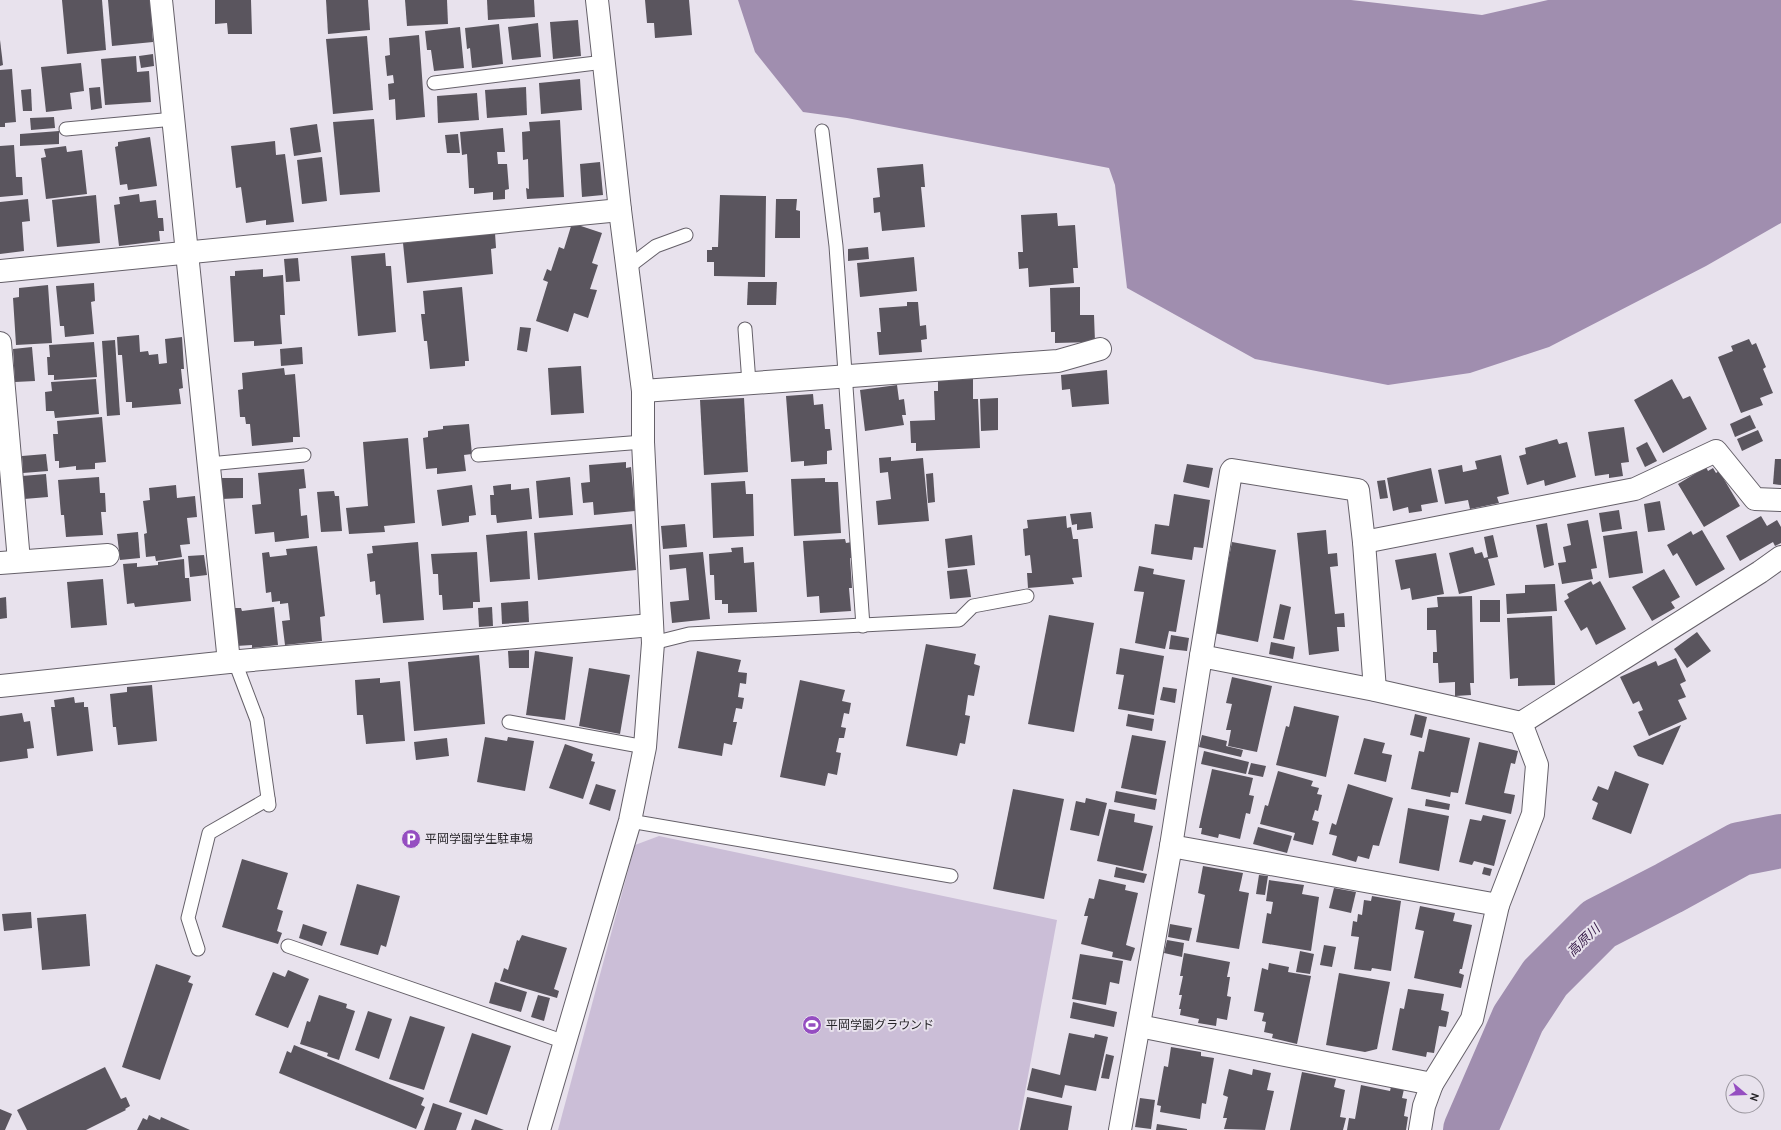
<svg xmlns="http://www.w3.org/2000/svg" width="1781" height="1130" viewBox="0 0 1781 1130" font-family="Cabin,'Noto Sans JP',sans-serif">
<style>
.green{fill:#cbbed7}
.water{fill:#a08eaf}
.lines{fill:none;stroke-linecap:round;stroke-linejoin:round}
.river{stroke:#a08eaf;stroke-width:54}
.building{fill:#5a555e}
.lane-casing{stroke:#656069;stroke-width:15}
.street-casing{stroke:#656069;stroke-width:24}
.lane{stroke:#fff;stroke-width:13}
.street{stroke:#fff;stroke-width:22}
.labels{text-anchor:middle;stroke-width:4;stroke-linejoin:round;paint-order:stroke}
.poi-label{font-size:12px;fill:#262428;stroke:#e8e2ed;text-anchor:start}
.water-label{font-size:13px;font-style:italic;fill:#3b204c;stroke:#e8e2ed}
</style>
<rect width="100%" height="100%" fill="#e8e2ed"/>
<path class="green" d="M659 836 1057 920 1018 1130H558L635 845Z"/>
<path class="water" d="M738 0H1351L1482 15 1548 0H1781V223L1706 266 1549 347 1470 373 1388 385 1255 359 1127 288 1115 185 1109 168 847 118 803 112 755 52Z"/>
<g class="lines">
<path class="river" d="M1470 1130 1518 1019 1545 978 1599 924 1669 888 1740 849 1781 841"/>
</g>
<g class="building">
<path d="M62 0H102L106 50 67 54Z"/>
<path d="M108 0H150L153 42 112 46Z"/>
<path d="M215 0H251L252 34H228L227 23 215 24Z"/>
<path d="M326 0H368L370 30 328 34Z"/>
<path d="M405 0H447L448 24 407 26Z"/>
<path d="M487 0H534L535 17 488 20Z"/>
<path d="M645 0H689L692 35 655 38 654 23H647Z"/>
<path d="M578 20 581 56 553 59 550 22Z"/>
<path d="M538 23 541 57 512 60 508 27Z"/>
<path d="M499 24 503 64 472 68 470 48 467 49 465 28Z"/>
<path d="M460 27 464 68 434 71 431 50H427L425 31Z"/>
<path d="M419 35 425 117 396 120 395 99 389 100 388 84 394 83 393 75 387 76 385 56 390 55 389 38Z"/>
<path d="M367 36 373 110 333 114 326 39Z"/>
<path d="M0 40 3 65 0 66Z"/>
<path d="M153 54 154 66 141 68 139 56Z"/>
<path d="M136 56 137 72 149 71 151 102 105 105 101 59Z"/>
<path d="M81 63 84 91 70 93 72 109 46 112 41 67Z"/>
<path d="M12 69 16 122 5 123V127H0V70Z"/>
<path d="M580 79 582 110 541 114 539 83Z"/>
<path d="M100 87 102 108 91 110 89 88Z"/>
<path d="M526 87 527 115 487 118 485 90Z"/>
<path d="M31 89 32 111H23L21 90Z"/>
<path d="M477 93 479 120 438 123 437 96Z"/>
<path d="M54 117 55 128 31 130 30 118Z"/>
<path d="M374 119 380 192 340 195 333 122Z"/>
<path d="M560 120 564 197 527 199 526 188 529 189 528 159 523 160 522 132 530 131 529 122Z"/>
<path d="M317 124 321 152 294 156 290 128Z"/>
<path d="M503 128 505 152H497L498 164H507L509 189 505 190V199L493 200V192L474 194V188H469L467 154 462 155 460 132Z"/>
<path d="M59 131V144L20 146V134Z"/>
<path d="M458 134 460 153H447L445 135Z"/>
<path d="M150 137 157 186 128 190 127 184 120 185 115 147 118 146V142Z"/>
<path d="M275 141 276 155 285 154 294 222 266 225V220L246 223 241 187 236 188 231 146Z"/>
<path d="M14 145 16 177H22L23 195 0 197V146Z"/>
<path d="M66 146 67 152 82 150 87 194 46 199 41 158 46 157 44 149Z"/>
<path d="M322 157 327 201 302 204 297 160Z"/>
<path d="M600 162 603 195 582 197 580 164Z"/>
<path d="M923 164 925 187H921L925 227 882 231 880 212 874 213 873 198 880 197 877 168Z"/>
<path d="M139 194 140 202 156 200 158 218H163L164 231H159L160 241 119 246 114 205 120 204 119 197Z"/>
<path d="M96 195 100 243 57 247 52 200Z"/>
<path d="M720 195 766 196 765 277 714 276V262H707V250H712V247H718Z"/>
<path d="M28 199 30 221 22 222 24 251 0 254V202Z"/>
<path d="M776 199H797L796 210 800 211V238H775Z"/>
<path d="M1057 213 1058 226 1075 225 1078 268H1073L1074 283 1029 287 1028 268 1019 269 1018 252H1023L1021 215Z"/>
<path d="M572 223 602 233 592 263 598 265 590 289 597 290 588 318 574 313 568 332 536 321 548 282 543 280 547 269 551 271 559 247 564 249Z"/>
<path d="M495 233 496 248 491 249 493 274 407 283 403 243Z"/>
<path d="M868 247 869 259 848 261V249Z"/>
<path d="M385 253 386 266H391L396 332 358 336 351 256Z"/>
<path d="M914 257 917 291 860 297 857 263Z"/>
<path d="M298 258 300 281 286 282 284 259Z"/>
<path d="M263 269V277L283 275 285 315H280L282 344 254 346V341L234 342 230 276H235V271Z"/>
<path d="M748 282H777L776 305H747Z"/>
<path d="M94 283 95 301 91 302 94 334 65 337 64 326H60L56 286Z"/>
<path d="M48 285 52 343 16 345 13 298 19 297V288Z"/>
<path d="M462 287 469 361H465V366L430 369 427 341H424L421 314H425L423 291Z"/>
<path d="M1080 287V315H1094L1095 342 1055 343V332H1051L1050 288Z"/>
<path d="M907 302H918L920 326 926 325 927 339 921 340 922 352 879 355 877 332H881L879 308 907 306Z"/>
<path d="M520 327 531 328 527 352 517 350Z"/>
<path d="M139 335 140 352 148 351 149 355 158 354 159 364 167 363 165 339 182 337 184 369H181L183 388 179 389 181 404 132 408V402H126L122 355H118L117 337Z"/>
<path d="M1749 339 1752 345 1756 343 1766 367 1763 369 1773 393 1760 398 1763 405 1741 413 1718 357 1733 351 1731 346Z"/>
<path d="M115 340 120 415 107 416 102 341Z"/>
<path d="M94 342 97 377 54 380V375H48L47 357H50L49 345Z"/>
<path d="M32 347 35 381 15 382 13 349Z"/>
<path d="M302 347 303 364 281 366 280 349Z"/>
<path d="M581 366 584 413 551 415 548 368Z"/>
<path d="M284 368 285 375 295 374 300 437H293V442L252 446 250 424H246L245 417H240L238 390 243 389 242 373Z"/>
<path d="M1107 370 1109 404 1072 407 1070 389 1062 390 1061 375Z"/>
<path d="M96 379 99 414 55 418 54 411H46L45 392 52 391 51 382Z"/>
<path d="M973 379V399H978L980 448 916 451V443H911L910 421 935 420 934 391H938V380Z"/>
<path d="M1672 379 1683 399 1690 396 1707 429 1663 453 1634 400Z"/>
<path d="M897 385 899 400 904 399 906 415H902L904 425 865 431 860 390Z"/>
<path d="M813 394 814 405 823 404 825 429H830L832 450 827 451V464L804 466V461L791 462 786 396Z"/>
<path d="M744 398 748 472 704 475 700 400Z"/>
<path d="M998 398V430L981 431 980 399Z"/>
<path d="M1750 415 1756 428 1735 437 1730 424Z"/>
<path d="M102 417 106 462 95 463V469L76 470V466L59 468V461H55L53 434H58L57 421Z"/>
<path d="M469 424 472 454 464 455 466 471 437 474V468L426 469 423 438 428 437V431L443 429V426Z"/>
<path d="M1624 427 1629 462 1621 463 1623 476 1609 478V474L1595 476 1588 432Z"/>
<path d="M1758 430 1763 441 1742 451 1737 439Z"/>
<path d="M408 438 415 523 384 526 385 532 349 534 346 508 368 506 363 442Z"/>
<path d="M1557 439 1559 444 1567 442 1576 477 1545 486 1544 480 1527 485 1519 456 1526 454 1525 448Z"/>
<path d="M1647 442 1657 461 1645 467 1636 448Z"/>
<path d="M46 454 48 471 23 473 22 456Z"/>
<path d="M1501 455 1509 494 1497 497 1499 503 1470 509 1468 500 1445 504 1438 470 1462 465 1463 472 1477 469 1475 461Z"/>
<path d="M891 457V461L923 458 929 521 878 525 876 501 891 499 888 472 880 473 879 458Z"/>
<path d="M1775 459H1781V485L1773 484Z"/>
<path d="M626 462V468L631 467 635 511 594 515 593 502 583 503 581 483 590 482 589 465Z"/>
<path d="M1187 464 1213 468 1209 488 1183 482Z"/>
<path d="M1706 467 1708 471 1713 468 1716 473 1719 471 1740 506 1704 527 1678 484Z"/>
<path d="M1431 468 1438 502 1421 505 1422 511 1409 513 1408 507 1393 511 1387 478Z"/>
<path d="M304 469 306 488 299 489 301 516 307 515 309 538 275 542 274 532 255 534 252 505 261 504 258 473Z"/>
<path d="M933 473 935 502 928 503 926 474Z"/>
<path d="M46 474 48 497 24 499 22 476Z"/>
<path d="M99 477 100 493H105L106 512H101L103 535 66 537 64 515H61L58 480Z"/>
<path d="M570 477 573 515 539 518 536 481Z"/>
<path d="M222 478H243V498L222 499Z"/>
<path d="M825 478V482H838L841 533 794 536 791 479Z"/>
<path d="M1385 480 1388 498 1380 499 1377 481Z"/>
<path d="M745 481 746 494H753L754 536 713 538 711 483Z"/>
<path d="M511 484V490L529 488 532 519 497 523 496 515H491L490 495H494L493 486Z"/>
<path d="M176 485 177 498 195 496 197 517 187 518 190 544 180 545 182 557 156 561 155 556 146 557 144 534 147 533 143 501 150 500 149 488Z"/>
<path d="M472 485 476 515 469 516V522L442 526 437 490Z"/>
<path d="M334 491 335 496H339L342 531 321 532 317 492Z"/>
<path d="M1174 494 1210 500 1203 548 1194 547 1192 560 1151 554 1155 524 1169 526Z"/>
<path d="M1660 501 1665 530 1648 532 1644 504Z"/>
<path d="M1619 510 1622 529 1602 532 1599 513Z"/>
<path d="M1091 512 1093 528 1077 530V524L1072 525 1070 514Z"/>
<path d="M1066 516 1067 528 1071 527 1073 539H1078L1082 577 1072 578 1074 584 1028 588 1027 573H1032L1030 555 1025 556 1023 529 1028 528 1027 520Z"/>
<path d="M1761 516 1767 526 1777 520 1781 527V543L1775 546 1773 542 1740 561 1726 536Z"/>
<path d="M1588 520 1597 568 1591 569 1593 579 1562 584 1558 563 1566 562 1563 547 1571 545 1567 524Z"/>
<path d="M1547 523 1554 565 1544 568 1536 525Z"/>
<path d="M632 524 636 570 538 580 534 533Z"/>
<path d="M685 524 687 547 663 549 661 526Z"/>
<path d="M1326 530 1328 554 1337 553 1338 566 1330 567 1335 614 1344 613 1345 627H1337L1339 651 1309 655 1297 533Z"/>
<path d="M1702 530 1725 569 1696 586 1677 553 1673 556 1667 545 1691 531 1693 535Z"/>
<path d="M527 531 530 579 490 582 486 535Z"/>
<path d="M1637 531 1643 573 1609 578 1603 536Z"/>
<path d="M138 532 140 558 120 560 117 534Z"/>
<path d="M972 535 975 565 948 568 945 539Z"/>
<path d="M1493 535 1498 557 1488 559 1495 585 1459 594 1449 553 1473 547 1475 554 1482 552 1484 558 1488 557 1484 537Z"/>
<path d="M845 539 846 543 852 542 853 558H850L852 588H849L851 611 820 613 819 596 807 597 803 541Z"/>
<path d="M418 542 424 620 383 623 380 594 376 595 375 581 370 582 367 554 373 553 372 546Z"/>
<path d="M1232 542 1276 550 1258 642 1214 633Z"/>
<path d="M317 546 325 616 320 617 322 641 285 645 282 621 290 620 288 603 280 604V601L272 602 271 592 266 593 262 553 269 552 270 557 287 555 286 549Z"/>
<path d="M743 547 744 563 754 562 757 612 728 613V604H722V600H715L714 575H710L709 554 732 552 731 548Z"/>
<path d="M477 552 480 602H473V608L443 610 442 595H439L438 574H433L431 554Z"/>
<path d="M703 552 710 619 672 623 670 602 689 600 686 568 670 570 669 555Z"/>
<path d="M1436 553 1444 594 1412 600 1410 588 1401 590 1395 560Z"/>
<path d="M204 555 207 575 190 577 188 556Z"/>
<path d="M184 559 185 578H189L191 601 135 607 134 603 127 604 123 564 137 563V567L158 565V562Z"/>
<path d="M1139 566 1154 569 1153 574 1185 580 1176 632 1169 631 1165 649 1135 643 1144 592 1134 591Z"/>
<path d="M967 569 971 597 950 599 947 571Z"/>
<path d="M1664 569 1680 597 1671 602 1675 608 1652 621 1632 587Z"/>
<path d="M103 579 107 625 71 628 67 582Z"/>
<path d="M1591 581 1593 585 1600 581 1626 629 1596 645 1587 627 1581 631 1564 601 1569 598 1567 594Z"/>
<path d="M1555 584 1557 611 1507 614 1506 594 1525 593V585Z"/>
<path d="M1472 596 1474 683H1470L1471 695 1455 696V682L1439 683 1438 663H1433V652H1437L1436 630H1427V608L1438 607 1437 597Z"/>
<path d="M6 597 7 618 0 619V598Z"/>
<rect x="1480" y="600" width="20" height="22"/>
<path d="M528 601 529 622 502 624 501 603Z"/>
<path d="M1280 604 1291 607 1284 640 1273 638Z"/>
<path d="M274 607 278 645 252 648V645L236 646 232 608H241L242 611Z"/>
<path d="M492 607 493 626 479 627 478 608Z"/>
<path d="M1049 615 1094 623 1074 732 1028 724Z"/>
<path d="M1552 616 1555 685 1518 686V678L1510 679 1507 618Z"/>
<path d="M1697 632 1711 651 1687 668 1674 649Z"/>
<path d="M1171 635 1189 638 1187 651 1169 649Z"/>
<path d="M1271 642 1295 647 1293 659 1269 654Z"/>
<path d="M926 644 976 654 974 664 980 666 974 696 968 695 965 715 970 716 965 744 960 743 957 756 906 746Z"/>
<path d="M1120 648 1164 656 1154 715 1118 709 1124 675 1116 674Z"/>
<path d="M529 650V668H509L508 651Z"/>
<path d="M535 651 573 657 565 720 526 715Z"/>
<path d="M697 651 741 660 738 672 747 673 746 684 740 683 738 697 744 698 742 709 736 708 733 722H737L732 745 724 743 722 756 678 748Z"/>
<path d="M479 655 485 724 414 731 408 662Z"/>
<path d="M1676 658 1686 681 1680 684 1686 697 1678 700 1687 719 1649 736 1638 712 1643 710 1639 701 1633 704 1620 677 1656 661 1658 666Z"/>
<path d="M589 668 630 675 620 734 579 726Z"/>
<path d="M1232 677 1272 686 1257 752 1228 746 1231 730H1226L1232 704 1226 703Z"/>
<path d="M380 678V683L400 681 405 741 366 744 363 715H357L355 680Z"/>
<path d="M800 680 845 690 842 701 851 703 849 714 844 713 841 727 846 728 844 738H839L836 752 841 753 837 775 828 773 825 786 780 777Z"/>
<path d="M152 685 157 741 118 745 116 727H113L110 694 127 692V687Z"/>
<path d="M1163 687 1177 689 1175 703 1160 700Z"/>
<path d="M74 697 75 703 84 702V707H88L93 751 57 756 51 707H55L54 700Z"/>
<path d="M1294 706 1339 716 1326 777 1276 765 1286 726 1289 727Z"/>
<path d="M22 713 24 722 30 721 34 748 27 749 28 758 0 762V716Z"/>
<path d="M1128 714 1154 719 1152 731 1126 726Z"/>
<path d="M1415 714 1427 717 1422 738 1410 735Z"/>
<path d="M1681 725 1663 765 1638 756 1633 746Z"/>
<path d="M1429 729 1470 738 1458 793 1451 792 1450 797 1411 789 1419 751 1424 752Z"/>
<path d="M1132 735 1166 741 1156 795 1121 788Z"/>
<path d="M1202 735 1227 741 1226 746 1243 750 1241 757 1199 747Z"/>
<path d="M485 737 507 741 508 737 534 741 525 791 477 782Z"/>
<path d="M447 738 449 756 416 760 414 742Z"/>
<path d="M1364 738 1385 743 1382 753 1392 755 1386 782 1354 774Z"/>
<path d="M1479 742 1518 751 1515 764 1511 763 1504 793 1515 795 1511 814 1465 804Z"/>
<path d="M565 744 593 754 591 761 595 762 583 799 549 788Z"/>
<path d="M1204 751 1249 762 1246 774 1201 764Z"/>
<path d="M1251 763 1266 766 1263 777 1248 774Z"/>
<path d="M1212 769 1253 778 1249 795 1254 796 1250 814 1246 813 1240 839 1219 834 1218 838 1201 834 1202 828H1199Z"/>
<path d="M1278 771 1313 781 1311 786 1319 788 1317 794 1322 795 1318 811 1315 810 1312 820 1319 822 1313 845 1293 840 1295 833 1260 824 1265 805 1268 806Z"/>
<path d="M1615 771 1649 784 1631 834 1592 819 1598 803 1592 800 1598 786 1608 790Z"/>
<path d="M596 784 616 790 610 811 589 804Z"/>
<path d="M1348 784 1393 798 1379 846 1373 845 1369 859 1358 856 1356 862 1332 855 1337 836 1329 834 1332 823 1336 825Z"/>
<path d="M1013 789 1064 799 1044 899 993 889Z"/>
<path d="M1116 791 1157 799 1155 810 1114 802Z"/>
<path d="M1086 798 1107 803 1099 836 1070 830 1076 801 1085 803Z"/>
<path d="M1426 799 1450 804 1449 810 1425 806Z"/>
<path d="M1408 808 1449 816 1439 871 1399 863Z"/>
<path d="M1109 809 1135 814 1134 822 1153 826 1143 871 1097 861Z"/>
<path d="M1483 815 1506 820 1494 866 1474 861 1472 865 1459 862 1470 819 1481 821Z"/>
<path d="M1258 827 1292 836 1287 853 1253 844Z"/>
<path d="M242 859 288 873 277 909 283 911 277 931 282 933 278 944 222 927Z"/>
<path d="M1203 866 1243 873 1239 891 1249 893 1239 949 1196 942 1205 895 1198 893Z"/>
<path d="M1116 867 1147 874 1144 883 1114 877Z"/>
<path d="M1484 867 1492 869 1490 876 1482 874Z"/>
<path d="M1259 875 1268 876 1265 895 1256 894Z"/>
<path d="M1099 879 1126 885 1125 890 1138 893 1126 945 1135 948 1131 961 1112 957 1113 952 1081 944 1088 916H1084L1089 898 1094 899Z"/>
<path d="M1269 880 1304 885 1302 894 1319 897 1311 951 1262 943 1267 913 1271 914 1273 902 1266 901Z"/>
<path d="M357 884 400 896 386 947 381 945 378 955 340 945Z"/>
<path d="M1334 888 1356 892 1351 913 1329 908Z"/>
<path d="M1372 896 1401 901 1391 971 1372 968 1371 971 1354 969 1359 937 1351 936 1353 921 1357 922 1358 914 1362 915 1364 900 1371 901Z"/>
<path d="M1420 906 1455 913 1453 921 1472 925 1462 969H1460L1459 973 1464 975 1461 988 1414 978 1424 931 1415 929Z"/>
<path d="M31 912 32 928 4 931 2 914Z"/>
<path d="M86 914 90 966 42 970 37 918Z"/>
<path d="M303 924 327 932 322 946 299 938Z"/>
<path d="M1170 924 1192 928 1189 941 1168 937Z"/>
<path d="M522 935 567 948 554 989 559 991 557 998 500 981 504 968 508 970 517 940 519 941Z"/>
<path d="M1167 940 1184 943 1182 957 1164 953Z"/>
<path d="M1324 945 1336 947 1332 967 1320 965Z"/>
<path d="M1300 951 1314 954 1310 974 1296 972Z"/>
<path d="M1184 953 1230 962 1227 977H1230L1227 996 1231 997 1227 1020 1217 1018 1216 1026 1198 1023 1199 1019 1180 1015 1181 1009H1179L1182 995H1179L1183 976H1180Z"/>
<path d="M1080 954 1123 961 1119 984 1110 982 1106 1005 1072 999Z"/>
<path d="M1269 963 1289 967 1288 972 1311 976 1297 1044 1272 1038 1273 1034 1264 1032 1266 1022 1262 1021 1264 1013 1254 1011 1262 968 1268 970Z"/>
<path d="M156 964 191 976 188 982 193 984 160 1080 122 1067Z"/>
<path d="M288 970 309 979 288 1028 255 1015 273 972 285 977Z"/>
<path d="M1339 973 1390 982 1377 1049 1365 1052 1326 1045Z"/>
<path d="M495 982 527 992 521 1012 489 1003Z"/>
<path d="M1408 989 1444 994 1441 1010 1449 1012 1446 1027 1439 1026 1434 1053 1427 1052 1426 1057 1392 1050 1400 1008 1404 1009Z"/>
<path d="M319 995 347 1004 346 1008 355 1011 339 1060 327 1056 328 1053 300 1044 307 1021 310 1022Z"/>
<path d="M538 995 550 998 544 1021 531 1017Z"/>
<path d="M1073 1002 1117 1012 1114 1027 1070 1018Z"/>
<path d="M368 1011 392 1019 379 1059 355 1050Z"/>
<path d="M410 1016 445 1027 424 1090 389 1079Z"/>
<path d="M472 1033 511 1046 487 1115 449 1102Z"/>
<path d="M1069 1033 1094 1038 1095 1034 1108 1037 1096 1091 1065 1085 1062 1098 1027 1090 1032 1068 1060 1075Z"/>
<path d="M294 1045 424 1098 421 1105 425 1107 416 1129 279 1073 287 1051 291 1053Z"/>
<path d="M1171 1047 1201 1052V1056L1214 1058 1206 1104 1202 1103 1200 1119 1160 1112 1161 1106 1157 1105 1164 1066 1168 1067Z"/>
<path d="M1106 1054 1114 1056 1109 1079 1101 1078Z"/>
<path d="M105 1067 121 1099 126 1097 130 1106 125 1109 126 1110 86 1130H27L17 1110Z"/>
<path d="M1229 1069 1252 1075 1253 1069 1271 1073 1267 1090 1274 1091 1265 1130 1224 1129 1227 1118H1223L1228 1097 1223 1095Z"/>
<path d="M1302 1072 1336 1079 1334 1087 1345 1090 1340 1117 1346 1118 1343 1130H1290Z"/>
<path d="M1361 1085 1390 1091 1391 1087 1404 1089 1402 1098 1407 1099 1404 1116 1408 1117 1406 1130H1347L1349 1118 1355 1119Z"/>
<path d="M1027 1097 1072 1106 1068 1130H1020Z"/>
<path d="M1140 1098 1155 1100 1151 1129 1135 1127Z"/>
<path d="M433 1103 462 1113 456 1130H424Z"/>
<path d="M0 1109 12 1114 5 1130H0Z"/>
<path d="M149 1115 160 1120 161 1117 190 1130H137L143 1118 147 1120Z"/>
<path d="M475 1119 504 1130H471Z"/>
<path d="M1157 1124 1187 1129V1130H1156Z"/>
</g>
<g class="lines">
<g class="lane-casing">
<g id="lane">
<path d="M434 83 604 62"/>
<path d="M66 129 174 119"/>
<path d="M822 131 836 246 863 626"/>
<path d="M627 268 656 246 686 235"/>
<path d="M745 329 749 383"/>
<path d="M478 455 643 442"/>
<path d="M209 464 304 455"/>
<path d="M653 643 689 634 959 620 973 606 1027 596"/>
<path d="M235 662 257 720 269 805"/>
<path d="M509 722 645 747"/>
<path d="M630 821 951 876"/>
<path d="M288 946 565 1042"/>
<path d="M198 949 188 918 209 833 268 799"/>
</g>
</g>
<g class="street-casing">
<g id="street">
<path d="M161 0 229 662"/>
<path d="M0 271 620 210"/>
<path d="M0 343 19 561"/>
<path d="M643 391 1058 361 1100 349"/>
<path d="M1364 542 1635 489 1716 451 1755 499 1781 500"/>
<path d="M0 563 108 555"/>
<path d="M1201 656 1231 472 1232 470 1358 490 1364 542 1375 690"/>
<path d="M0 686 229 662 652 625"/>
<path d="M1171 846 1498 905"/>
<path d="M1139 1026 1432 1084"/>
<path d="M539 1130 630 821 645 747 653 643 643 442V391L620 210 597 0"/>
<path d="M1120 1130 1171 846 1201 656 1375 690 1521 723"/>
<path d="M1420 1130 1424 1106 1432 1084 1472 1019 1498 905 1533 814 1537 765 1521 723 1760 572 1781 557"/>
</g>
</g>
<use href="#lane" class="lane"/>
<use href="#street" class="street"/>
</g>
<defs>
<g id="parking-disc" transform="scale(1)"><circle r="9.5" fill="#954ec1" stroke="#e8e2ed"/><path d="M-3.5-5.5H1a3.5 3.5 0 0 1 0 7H-1V5.5H-3.5ZM-1-3.4V-.6H.8a1.4 1.4 0 0 0 0-2.8Z" fill="#fff"/></g>
<g id="stadium-disc" transform="scale(1)"><circle r="9.5" fill="#954ec1" stroke="#e8e2ed"/><path d="M0-5a6.5 5 0 1 0 0 10a6.5 5 0 1 0 0-10ZM-3.5-1.8h7v3.6h-7Z" fill="#fff"/></g>
</defs>
<g fill-rule="evenodd">
<use href="#parking-disc" x="411" y="839"/>
<use href="#stadium-disc" x="812" y="1025"/>
</g>
<g class="labels">
<g class="poi-label">
<text x="425" y="843">平岡学園学生駐車場</text>
<text x="826" y="1029">平岡学園グラウンド</text>
</g>
<g class="water-label">
<text transform="translate(1583 940) rotate(-44)" y="5">高原川</text>
</g>
</g>
<g transform="translate(1745 1094) rotate(109)"><circle r="19" fill="#e8e2ed" stroke="#9a969e"/>
<path d="M0-3L7 15L0 10L-7 15Z" fill="#954ec1"/>
<text y="-6" font-size="11" font-weight="bold" text-anchor="middle" fill="#262428">N</text>
</g>
</svg>
